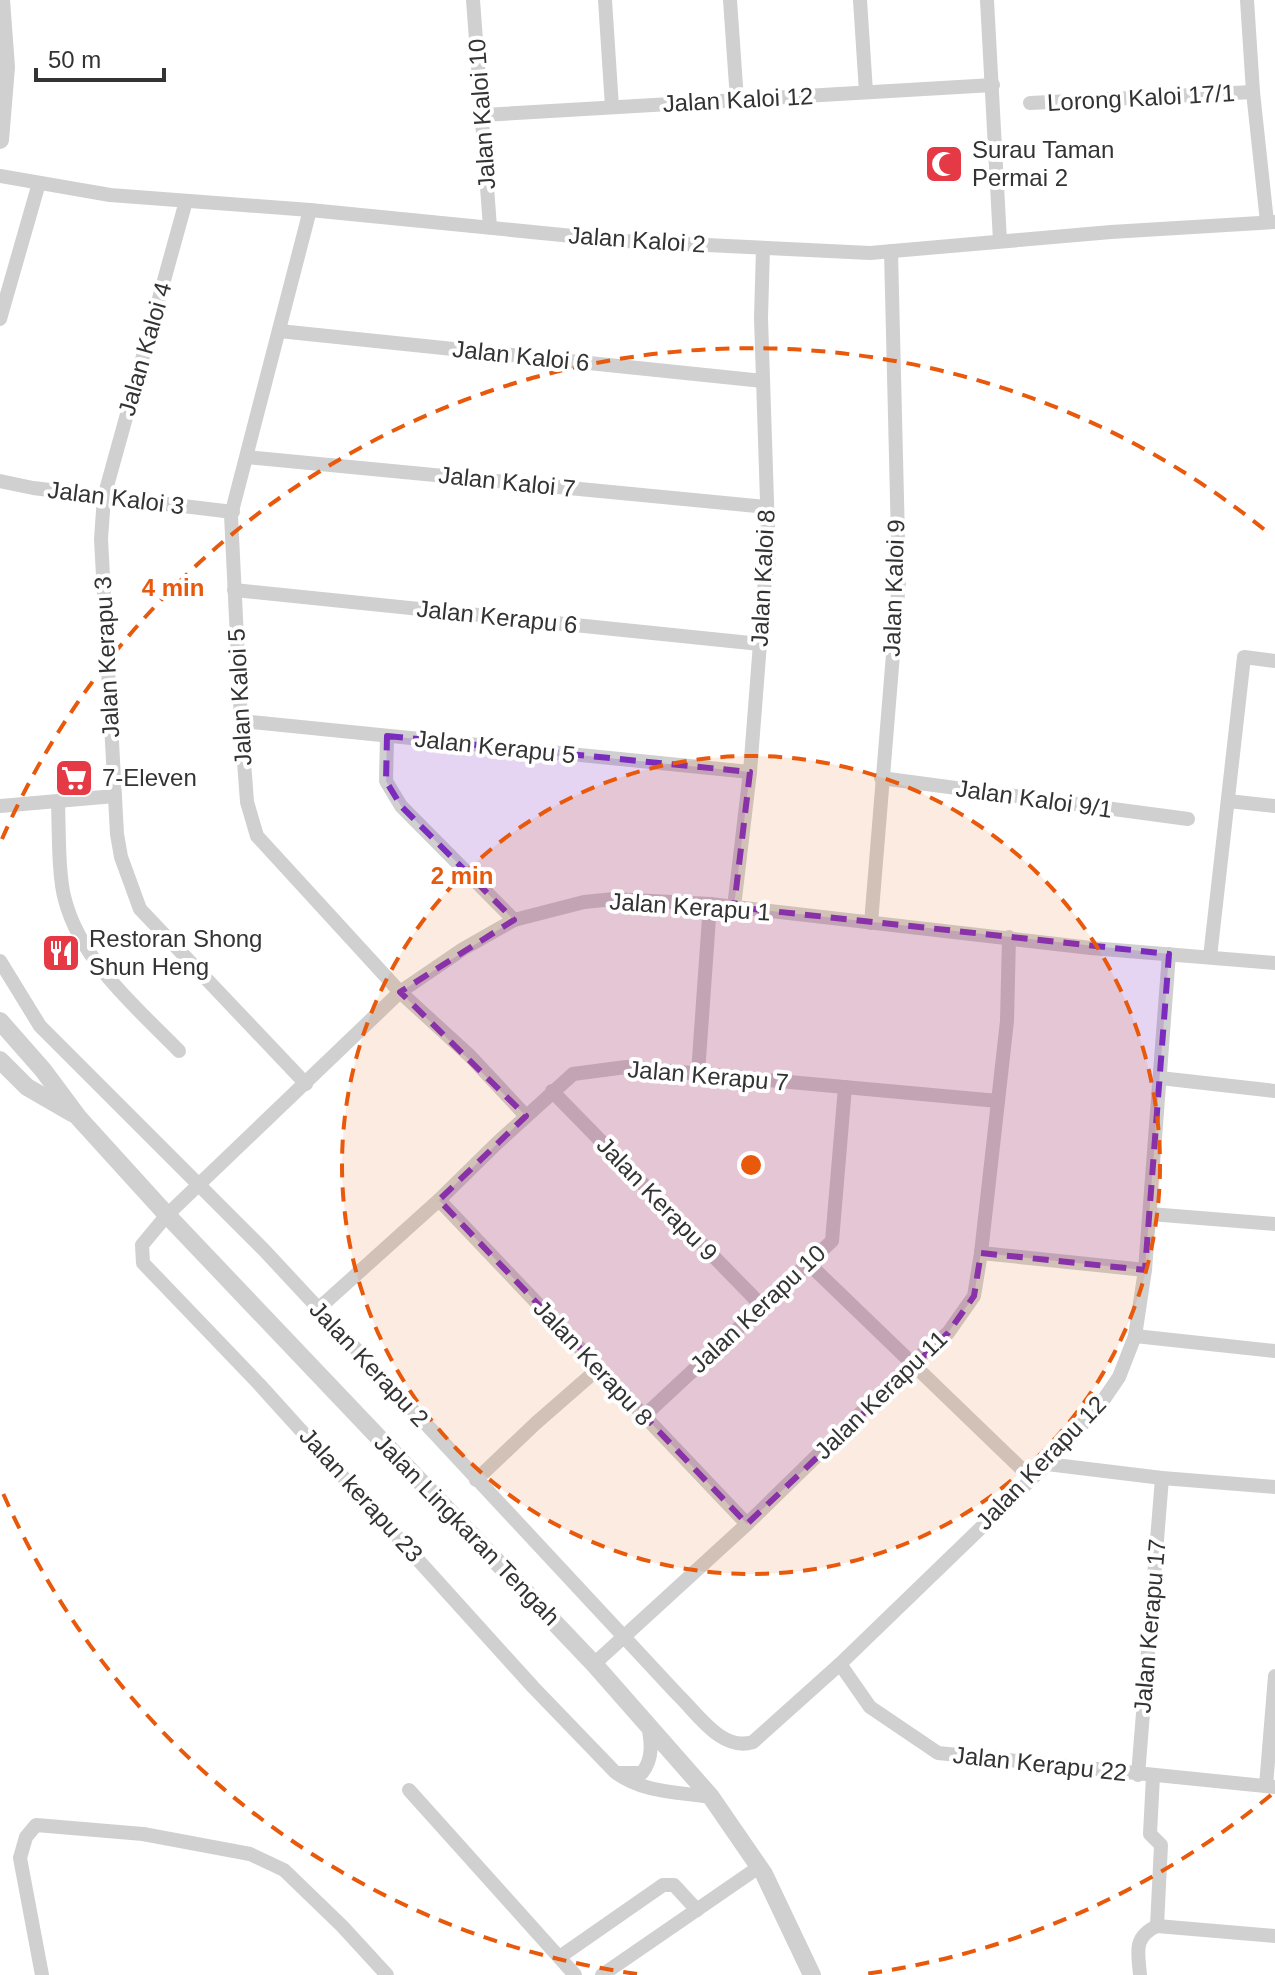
<svg xmlns="http://www.w3.org/2000/svg" width="1275" height="1975" viewBox="0 0 1275 1975" font-family="Helvetica,sans-serif">
<style>
.lines{fill:none;stroke-linecap:round;stroke-linejoin:round}
.minor{stroke:#d0d0d0;stroke-width:14}
.tertiary{stroke:#d0d0d0;stroke-width:18}
.marked{fill:#7b2cbf;fill-opacity:0.2;stroke:#7b2cbf;stroke-width:6;stroke-dasharray:16 10;stroke-linejoin:round}
.ring{fill:none;stroke:#e8590c;stroke-width:4;stroke-dasharray:14 10}
.labels{text-anchor:middle;stroke-width:8;stroke-linejoin:round;paint-order:stroke}
.street-label{font-size:24px;fill:#333;stroke:#fff}
.poi-label{font-size:24px;fill:#333;stroke:#fff;text-anchor:start}
.centre{fill:#e8590c;stroke:#fff;stroke-width:4}
.ring-label{font-size:24px;text-anchor:middle;font-weight:bold;fill:#e8590c;stroke:#fff;stroke-width:8;stroke-linejoin:round;paint-order:stroke}
</style>
<rect width="100%" height="100%" fill="#fff"/>
<g class="lines">
<g class="minor">
<path d="M473 0 490 227"/>
<path d="M605 0 612 107"/>
<path d="M730 0 737 100"/>
<path d="M860 0 866 92"/>
<path d="M987 0 1000 241"/>
<path d="M1247 0 1253 92 1267 222"/>
<path d="M1030 103 1253 92"/>
<path d="M483 115 993 85"/>
<path d="M0 176 110 195 310 210 623 241 870 253 1111 232 1275 222"/>
<path d="M186 201 104 497 101 539 117 834 121 857 140 909 306 1084"/>
<path d="M310 210 231 515 241 721 247 802 257 836 400 992 470 1056 526 1116"/>
<path d="M0 319 39 183"/>
<path d="M279 331 763 381"/>
<path d="M247 457 767 507"/>
<path d="M0 481 33 488 233 512"/>
<path d="M234 590 760 644"/>
<path d="M241 721 750 772"/>
<path d="M387 736 386 781 401 806 514 920"/>
<path d="M881 778 1188 819"/>
<path d="M58 801C59 828 58 876 65 900 81 961 136 1007 179 1051"/>
<path d="M1228 801 1275 806"/>
<path d="M0 806 115 796"/>
<path d="M734 907 750 772 765 579 769 562 761 318 763 248"/>
<path d="M871 923 899 581 891 251"/>
<path d="M1210 957 1244 657 1275 661"/>
<path d="M0 961 40 1026 264 1250 678 1695C698 1714 722 1752 753 1742L840 1664 1047 1464 1102 1402 1119 1377 1135 1336 1145 1270 1169 954"/>
<path d="M698 1073 710 904"/>
<path d="M1160 1078 1275 1091"/>
<path d="M552 1091 762 1306"/>
<path d="M439 1200 747 1524"/>
<path d="M1150 1214 1275 1224"/>
<path d="M981 1253 1145 1270"/>
<path d="M807 1262 1031 1478"/>
<path d="M318 1309 439 1200 496 1144 573 1074 626 1067 998 1101"/>
<path d="M1135 1336 1275 1351"/>
<path d="M643 1417 832 1241 845 1087"/>
<path d="M1047 1464 1162 1478 1275 1487"/>
<path d="M476 1480 536 1423 599 1368"/>
<path d="M594 1664 747 1524 912 1363 948 1333 974 1296 981 1253 1007 1021 1009 937"/>
<path d="M840 1664 870 1707 938 1753 1275 1787"/>
<path d="M619 1773H642C654 1758 651 1741 648 1724"/>
<path d="M1138 1775 1162 1478"/>
<path d="M1153 1776 1150 1834 1161 1845 1157 1926"/>
<path d="M1266 1786 1275 1676"/>
<path d="M409 1790 575 1975"/>
<path d="M711 1797C678 1792 643 1793 615 1772L533 1687 259 1384 143 1263 142 1245 167 1215 400 992 463 949 514 920 584 902 614 899 710 904 1091 948 1275 963"/>
<path d="M1157 1926 1275 1936"/>
<path d="M561 1956 663 1885H674L697 1910"/>
<path d="M42 1975 20 1858 26 1837 36 1825 143 1834 250 1854 284 1870 342 1926 387 1975"/>
<path d="M602 1975 759 1867"/>
<path d="M1140 1975C1138 1952 1133 1937 1157 1926"/>
</g>
<g class="tertiary">
<path d="M0 140 6 67 1 0"/>
<path d="M0 1021 43 1070 78 1117 167 1215 594 1664 711 1797 764 1874 812 1975"/>
<path d="M0 1060 27 1087 72 1113"/>
</g>
</g>
<path class="marked" d="M387 736 750 772 734 907 1169 954 1145 1270 981 1253 974 1296 948 1333 747 1524 439 1200 526 1116 400 992 514 920 401 806 386 781Z"/>
<circle cx="751" cy="1165" r="409" fill="#e8590c" fill-opacity=".12"/>
<g class="ring">
<circle cx="751" cy="1165" r="409"/>
<path d="M1271 1795A817 817 0 0 1 865 1974M637 1974A817 817 0 0 1 2 1491M2 839A817 817 0 0 1 1271 535"/>
</g>
<defs>
<g id="mosque-square" transform="scale(2)"><rect x="-9" y="-9" width="18" height="18" rx="4" fill="#e63946" stroke="#fff"/><path d="M3.5-4.9A6 6 0 1 0 3.5 4.9A5 5 0 1 1 3.5-4.9Z" fill="#fff"/></g>
<g id="supermarket-square" transform="scale(2)"><rect x="-9" y="-9" width="18" height="18" rx="4" fill="#e63946" stroke="#fff"/><path d="M-6-5.5h2.5l.6 2H6L4.5 2H-2.5L-4.4-4H-6ZM-1.5 3.2a1.3 1.3 0 1 0 .1 0ZM3 3.2a1.3 1.3 0 1 0 .1 0Z" fill="#fff"/></g>
<g id="restaurant-square" transform="scale(2)"><rect x="-9" y="-9" width="18" height="18" rx="4" fill="#e63946" stroke="#fff"/><path d="M-5-6h1v4h1v-4h1v4h1v-4h1v5L-1.5 .5V6h-2V.5L-5-1ZM5-6V6H3V1.5H1.5Q1.5-4 5-6Z" fill="#fff"/></g>
</defs>
<g fill-rule="evenodd">
<use href="#mosque-square" x="944" y="164"/>
<use href="#supermarket-square" x="74" y="778"/>
<use href="#restaurant-square" x="61" y="953"/>
</g>
<g class="labels">
<g class="street-label">
<text transform="translate(1141 98) rotate(-3)" y="8">Lorong Kaloi 17/1</text>
<text transform="translate(738 100) rotate(-3)" y="8">Jalan Kaloi 12</text>
<text transform="translate(482 114) rotate(-94)" y="8">Jalan Kaloi 10</text>
<text transform="translate(637 240) rotate(4)" y="8">Jalan Kaloi 2</text>
<text transform="translate(145 349) rotate(-74)" y="8">Jalan Kaloi 4</text>
<text transform="translate(521 356) rotate(6)" y="8">Jalan Kaloi 6</text>
<text transform="translate(507 482) rotate(6)" y="8">Jalan Kaloi 7</text>
<text transform="translate(116 498) rotate(7)" y="8">Jalan Kaloi 3</text>
<text transform="translate(763 578) rotate(-87)" y="8">Jalan Kaloi 8</text>
<text transform="translate(894 588) rotate(-88)" y="8">Jalan Kaloi 9</text>
<text transform="translate(497 617) rotate(6)" y="8">Jalan Kerapu 6</text>
<text transform="translate(107 657) rotate(-93)" y="8">Jalan Kerapu 3</text>
<text transform="translate(240 697) rotate(-93)" y="8">Jalan Kaloi 5</text>
<text transform="translate(495 747) rotate(6)" y="8">Jalan Kerapu 5</text>
<text transform="translate(1034 799) rotate(8)" y="8">Jalan Kaloi 9/1</text>
<text transform="translate(690 907) rotate(4)" y="8">Jalan Kerapu 1</text>
<text transform="translate(708 1076) rotate(5)" y="8">Jalan Kerapu 7</text>
<text transform="translate(657 1199) rotate(46)" y="8">Jalan Kerapu 9</text>
<text transform="translate(758 1309) rotate(-43)" y="8">Jalan Kerapu 10</text>
<text transform="translate(593 1363) rotate(47)" y="8">Jalan Kerapu 8</text>
<text transform="translate(369 1364) rotate(47)" y="8">Jalan Kerapu 2</text>
<text transform="translate(881 1395) rotate(-44)" y="8">Jalan Kerapu 11</text>
<text transform="translate(1041 1463) rotate(-46)" y="8">Jalan Kerapu 12</text>
<text transform="translate(361 1495) rotate(48)" y="8">Jalan kerapu 23</text>
<text transform="translate(467 1530) rotate(46)" y="8">Jalan Lingkaran Tengah</text>
<text transform="translate(1150 1626) rotate(-85)" y="8">Jalan Kerapu 17</text>
<text transform="translate(1040 1764) rotate(6)" y="8">Jalan Kerapu 22</text>
</g>
<g class="poi-label">
<text x="972" y="158">Surau Taman<tspan x="972" dy="28">Permai 2</tspan></text>
<text x="102" y="786">7-Eleven</text>
<text x="89" y="947">Restoran Shong<tspan x="89" dy="28">Shun Heng</tspan></text>
</g>
</g>
<circle cx="751" cy="1165" r="12" class="centre"/>
<g class="ring-label">
<text x="173" y="596">4 min</text>
<text x="462" y="884">2 min</text>
</g>
<path d="M36 68v12h128v-12" fill="none" stroke="#333333" stroke-width="4"/>
<text x="48" y="68" font-size="24" fill="#333333" stroke="#ffffff" stroke-width="6" paint-order="stroke">50 m</text>
</svg>
